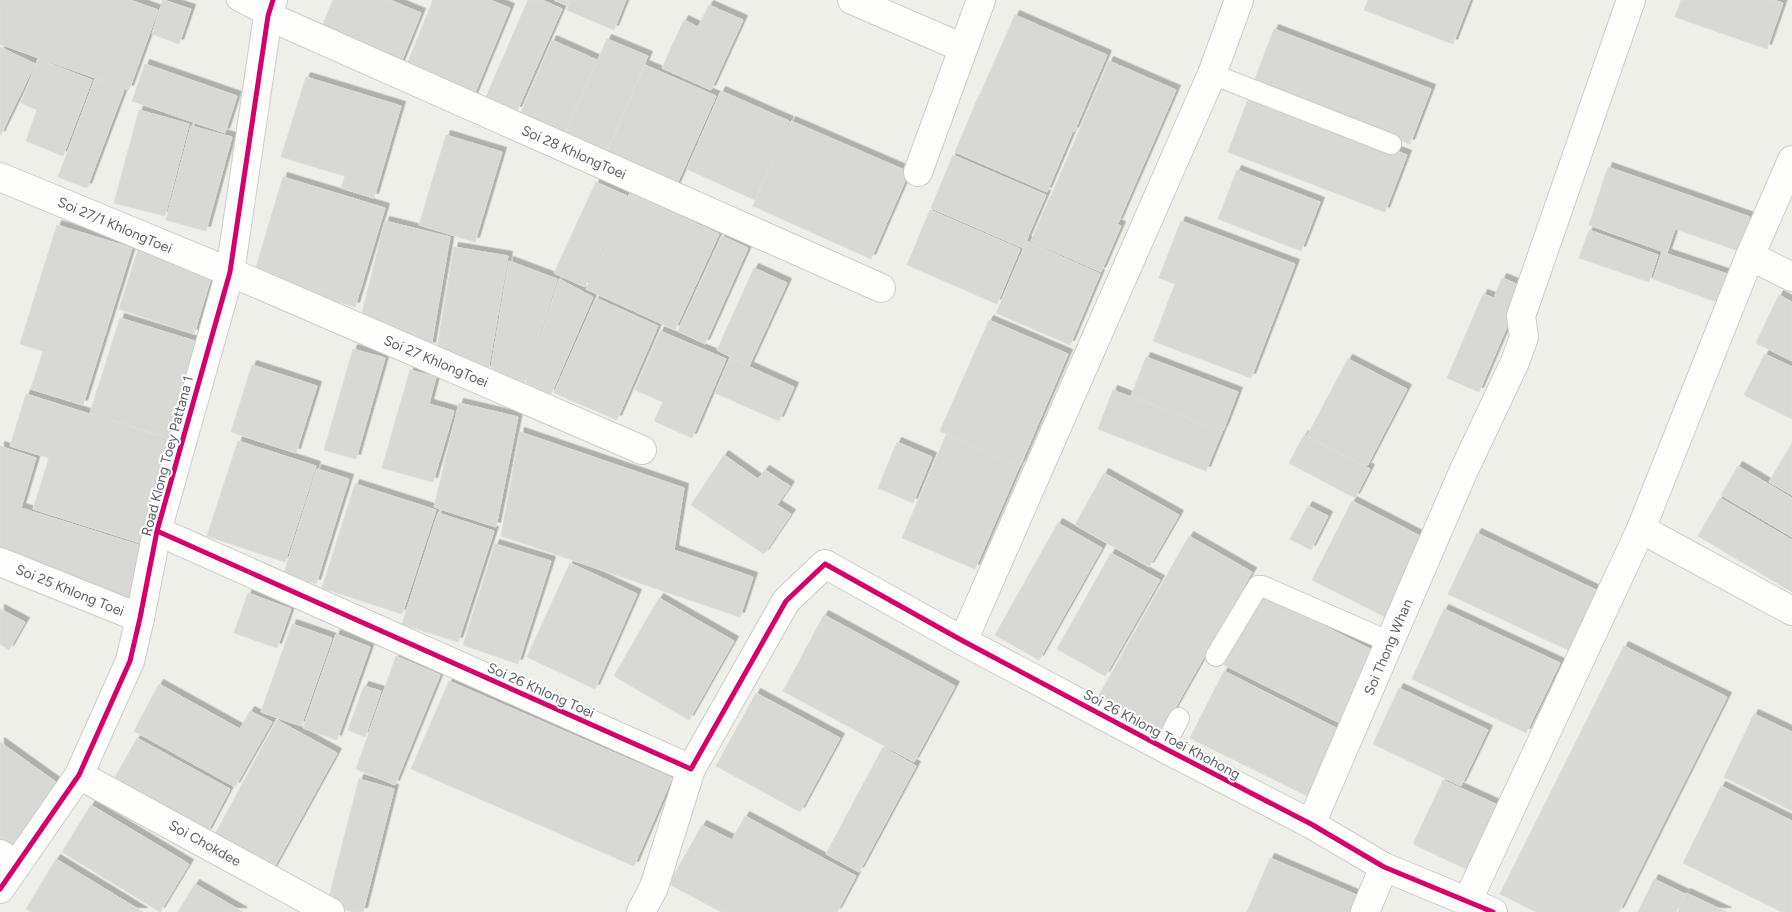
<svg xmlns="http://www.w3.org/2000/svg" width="1792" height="912" viewBox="0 0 1792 912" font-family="Figtree,sans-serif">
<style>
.building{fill:#d8d8d4;stroke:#deded8;filter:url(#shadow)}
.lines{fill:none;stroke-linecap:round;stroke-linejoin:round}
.lane-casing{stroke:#cccdcb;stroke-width:22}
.street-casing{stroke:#cccdcb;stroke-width:30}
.secondary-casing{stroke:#cccdcc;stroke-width:30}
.lane{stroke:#fdfdfc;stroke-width:20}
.street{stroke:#fdfdfc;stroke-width:28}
.secondary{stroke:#fdfdfc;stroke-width:28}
.cycleway-casing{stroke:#fff;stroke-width:8}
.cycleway{stroke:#d6006c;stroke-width:5}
.labels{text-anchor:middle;stroke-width:4;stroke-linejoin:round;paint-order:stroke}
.street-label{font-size:14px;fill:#5e6068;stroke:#fff}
</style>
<defs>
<filter id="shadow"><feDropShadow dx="4.5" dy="-4.5" stdDeviation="0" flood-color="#0004"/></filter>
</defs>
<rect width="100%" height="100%" fill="#efefe9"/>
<g class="building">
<path d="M0 0H130L158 10 129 90 0 44Z"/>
<path d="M163 0 191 9 179 44 152 34Z"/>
<path d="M333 0H390L421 13 400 65 320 32Z"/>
<path d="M433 0H490L510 8 472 100 404 72Z"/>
<path d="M528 0H542L562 9 517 111 486 97Z"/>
<path d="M554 0H570L568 6Z"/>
<path d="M571 0H626L614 30 567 10Z"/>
<path d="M1368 0H1470L1453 44 1364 10Z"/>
<path d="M1681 0H1774L1783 3 1767 49 1675 17Z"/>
<path d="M709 5 743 20 711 90 662 68 684 20 698 27Z"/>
<path d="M1015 15 1107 55 1074 132 981 92Z"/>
<path d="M1274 29 1431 89 1410 144 1253 84Z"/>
<path d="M607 39 648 56 606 153 565 135Z"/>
<path d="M552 40 597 60 565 132 521 112Z"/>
<path d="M0 47 35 64 0 136Z"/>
<path d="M38 59 92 80 63 156 26 141 37 110 21 103Z"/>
<path d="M1109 61 1176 90 1118 223 1052 194Z"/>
<path d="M145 64 237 96 225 133 132 101Z"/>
<path d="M645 65 716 96 673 193 603 162Z"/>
<path d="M306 77 401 106 374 198 341 188 345 176 281 157Z"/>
<path d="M95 79 124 90 87 188 58 177Z"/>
<path d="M721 91 789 121 755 200 687 169Z"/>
<path d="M980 93 1072 133 1047 192 955 152Z"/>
<path d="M1250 94 1407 155 1385 212 1228 152Z"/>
<path d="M139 110 189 124 165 216 114 203Z"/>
<path d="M791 121 909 172 871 259 753 206Z"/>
<path d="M191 126 232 137 206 231 166 220Z"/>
<path d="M446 135 502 152 475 242 419 225Z"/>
<path d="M953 155 1046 195 1023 248 931 208Z"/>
<path d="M1608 167 1750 217 1739 251 1675 229 1667 253 1589 225Z"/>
<path d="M1237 170 1320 202 1301 251 1218 219Z"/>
<path d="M283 177 385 208 355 307 253 277Z"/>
<path d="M596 182 627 196 585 287 554 273Z"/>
<path d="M630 193 719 234 675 330 586 289Z"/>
<path d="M1051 195 1121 226 1101 272 1031 241Z"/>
<path d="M930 210 1020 249 997 304 907 265Z"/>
<path d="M385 221 450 237 431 347 361 317Z"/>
<path d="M1181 221 1295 264 1251 378 1153 341 1175 284 1159 278Z"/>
<path d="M57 225 132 248 83 405 31 389 43 351 20 344Z"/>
<path d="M1589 230 1658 255 1649 282 1579 258Z"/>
<path d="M722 236 748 248 705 344 678 331Z"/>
<path d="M1027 241 1100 274 1070 345 996 313Z"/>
<path d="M139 247 213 271 194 334 119 309Z"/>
<path d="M454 247 508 256 488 371 437 349Z"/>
<path d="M1662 252 1733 276 1722 304 1653 279Z"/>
<path d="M509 261 557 279 524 384 491 368Z"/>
<path d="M754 268 787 283 749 366 717 350Z"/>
<path d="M1502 278 1524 287 1479 392 1447 378 1483 294 1494 298Z"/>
<path d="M559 279 593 297 551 394 526 383Z"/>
<path d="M1779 295 1792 302V361L1756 343Z"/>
<path d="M596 298 658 326 617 420 554 393Z"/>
<path d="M120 318 198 342 168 438 90 413Z"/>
<path d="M989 320 1068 354 1020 466 940 431Z"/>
<path d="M660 331 726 359 692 438 654 421 663 402 635 390Z"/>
<path d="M353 349 385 358 356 459 324 450Z"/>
<path d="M1765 354 1792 367V419L1744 395Z"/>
<path d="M1146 357 1238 392 1223 431 1131 396Z"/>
<path d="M730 358 794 387 779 421 715 393Z"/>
<path d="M1348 359 1407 389 1367 466 1307 436Z"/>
<path d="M252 365 317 386 296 453 231 432Z"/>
<path d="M410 370 436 377 429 404 454 411 433 482 382 468Z"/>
<path d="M1113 390 1222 432 1206 471 1098 429Z"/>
<path d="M26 394 172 440 140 543 33 509 49 458 10 446Z"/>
<path d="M459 403 518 417 496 527 434 507Z"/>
<path d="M520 432 684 488 674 550 753 577 740 617 501 536Z"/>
<path d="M946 435 1019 467 975 569 902 538Z"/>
<path d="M1304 435 1370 469 1355 498 1289 463Z"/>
<path d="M238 441 316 466 285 562 207 536Z"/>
<path d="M897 442 932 457 913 503 878 488Z"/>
<path d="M1792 443V495L1769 482Z"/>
<path d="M0 446 36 458 21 508 145 547 129 599 0 558Z"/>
<path d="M724 455 758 479 765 470 790 486 777 505 791 514 764 554 691 505Z"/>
<path d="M1738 466 1792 498V537L1721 495Z"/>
<path d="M317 469 349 479 316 584 284 573Z"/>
<path d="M1104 473 1179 515 1149 567 1075 525Z"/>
<path d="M355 484 436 510 402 614 322 588Z"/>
<path d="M1720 498 1792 540V592L1698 536Z"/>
<path d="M1352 501 1432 542 1393 621 1312 580Z"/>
<path d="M1308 506 1328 516 1311 550 1290 539Z"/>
<path d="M438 513 494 531 458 642 402 624Z"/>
<path d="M1058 523 1102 548 1039 660 995 635Z"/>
<path d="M1477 533 1598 591 1570 651 1448 594Z"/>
<path d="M1189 536 1252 572 1161 733 1098 697Z"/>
<path d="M495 544 551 561 518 664 463 645Z"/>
<path d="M1111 553 1160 580 1105 676 1057 649Z"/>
<path d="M570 563 637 594 595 689 527 657Z"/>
<path d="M248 593 291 609 277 648 234 633Z"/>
<path d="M1260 594 1380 654 1344 725 1224 665Z"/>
<path d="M659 598 734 641 689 720 614 676Z"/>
<path d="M0 609 25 622 9 650 0 644Z"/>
<path d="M1444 609 1560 663 1526 733 1412 679Z"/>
<path d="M824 615 955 686 914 762 783 691Z"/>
<path d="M292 624 332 638 301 726 261 712Z"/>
<path d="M336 634 370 647 337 740 303 728Z"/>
<path d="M1624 646 1727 697 1619 912H1536L1500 894Z"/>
<path d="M396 656 440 675 395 785 356 769Z"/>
<path d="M1224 671 1342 731 1309 797 1190 738Z"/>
<path d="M449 681 672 778 634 866 411 769Z"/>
<path d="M159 684 240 729 250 711 272 722 235 787 134 731Z"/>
<path d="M364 686 381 691 365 737 348 730Z"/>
<path d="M1399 688 1488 730 1461 786 1373 744Z"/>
<path d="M756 693 840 738 800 812 716 766Z"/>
<path d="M1754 714 1792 732V811L1724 777Z"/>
<path d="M277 720 337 753 272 871 213 838Z"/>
<path d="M137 738 230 789 207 833 113 781Z"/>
<path d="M0 742 60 785 14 851 0 841Z"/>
<path d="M883 747 916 766 859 872 826 854Z"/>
<path d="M359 779 394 789 363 912H354L327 905Z"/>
<path d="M1443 780 1500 806 1470 871 1413 844Z"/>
<path d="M1721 786 1792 821V912H1782L1683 863Z"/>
<path d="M91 805 189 864 160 912 62 852Z"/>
<path d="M745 816 856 876 837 912H721L669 884 702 825 732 840Z"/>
<path d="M1270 858 1359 896 1352 912H1247Z"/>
<path d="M56 859 143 912H31L26 909Z"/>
<path d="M1654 879 1685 894 1676 912H1638Z"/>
<path d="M195 884 243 912H178Z"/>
<path d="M1686 893 1727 912H1678Z"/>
</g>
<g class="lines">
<g class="lane-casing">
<g id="lane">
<path d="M237 0 268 16"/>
<path d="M1212 74 1391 144"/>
<path d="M1216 656 1258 586H1262L1390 642"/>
<path d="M1164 748 1179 718"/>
</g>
</g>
<g class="street-casing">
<g id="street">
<path d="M852 0 963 48"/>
<path d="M268 16 881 288"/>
<path d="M918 172 981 0"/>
<path d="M0 177 230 272 642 450"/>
<path d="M1750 256 1792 277"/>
<path d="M1641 529 1792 611"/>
<path d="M157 531 691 769 786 601 825 564 963 641 1164 748 1311 824 1384 867 1493 912"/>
<path d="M0 562 140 618"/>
<path d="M963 641 1212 74 1239 0"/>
<path d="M79 775 330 912"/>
<path d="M1311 824 1464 470 1515 362 1524 337 1521 316 1631 0"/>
<path d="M0 854 17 865"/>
<path d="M1468 900 1641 529 1750 256 1792 160"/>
<path d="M641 912 654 887 691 769"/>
<path d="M1365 912 1384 867"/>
</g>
</g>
<g class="secondary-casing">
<path id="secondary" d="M0 889 79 775 130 661 140 618 157 531 230 272 268 16 273 0"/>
</g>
<use href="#lane" class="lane"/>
<use href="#street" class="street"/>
<use href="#secondary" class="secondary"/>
<g class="cycleway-casing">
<g id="cycleway">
<path d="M157 531 691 769 786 601 825 564 963 641 1164 748 1311 824 1384 867 1493 912"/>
<path d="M0 889 79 775 130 661 140 618 157 531 230 272 268 16 273 0"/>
</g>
</g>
<use href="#cycleway" class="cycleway"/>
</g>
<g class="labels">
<g class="street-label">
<text transform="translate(574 152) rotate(24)" y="5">Soi 28 KhlongToei</text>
<text transform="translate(115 225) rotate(23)" y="5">Soi 27/1 KhlongToei</text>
<text transform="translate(436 361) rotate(23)" y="5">Soi 27 KhlongToei</text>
<text transform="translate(167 456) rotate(-75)" y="5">Road Klong Toey Pattana 1</text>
<text transform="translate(70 590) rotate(22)" y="5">Soi 25 Khlong Toei</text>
<text transform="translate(1388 647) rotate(-67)" y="5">Soi Thong Whan</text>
<text transform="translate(541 690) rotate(24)" y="5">Soi 26 Khlong Toei</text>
<text transform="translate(1162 734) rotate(28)" y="5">Soi 26 Khlong Toei Khohong</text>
<text transform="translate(205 843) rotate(29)" y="5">Soi Chokdee</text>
</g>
</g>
</svg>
